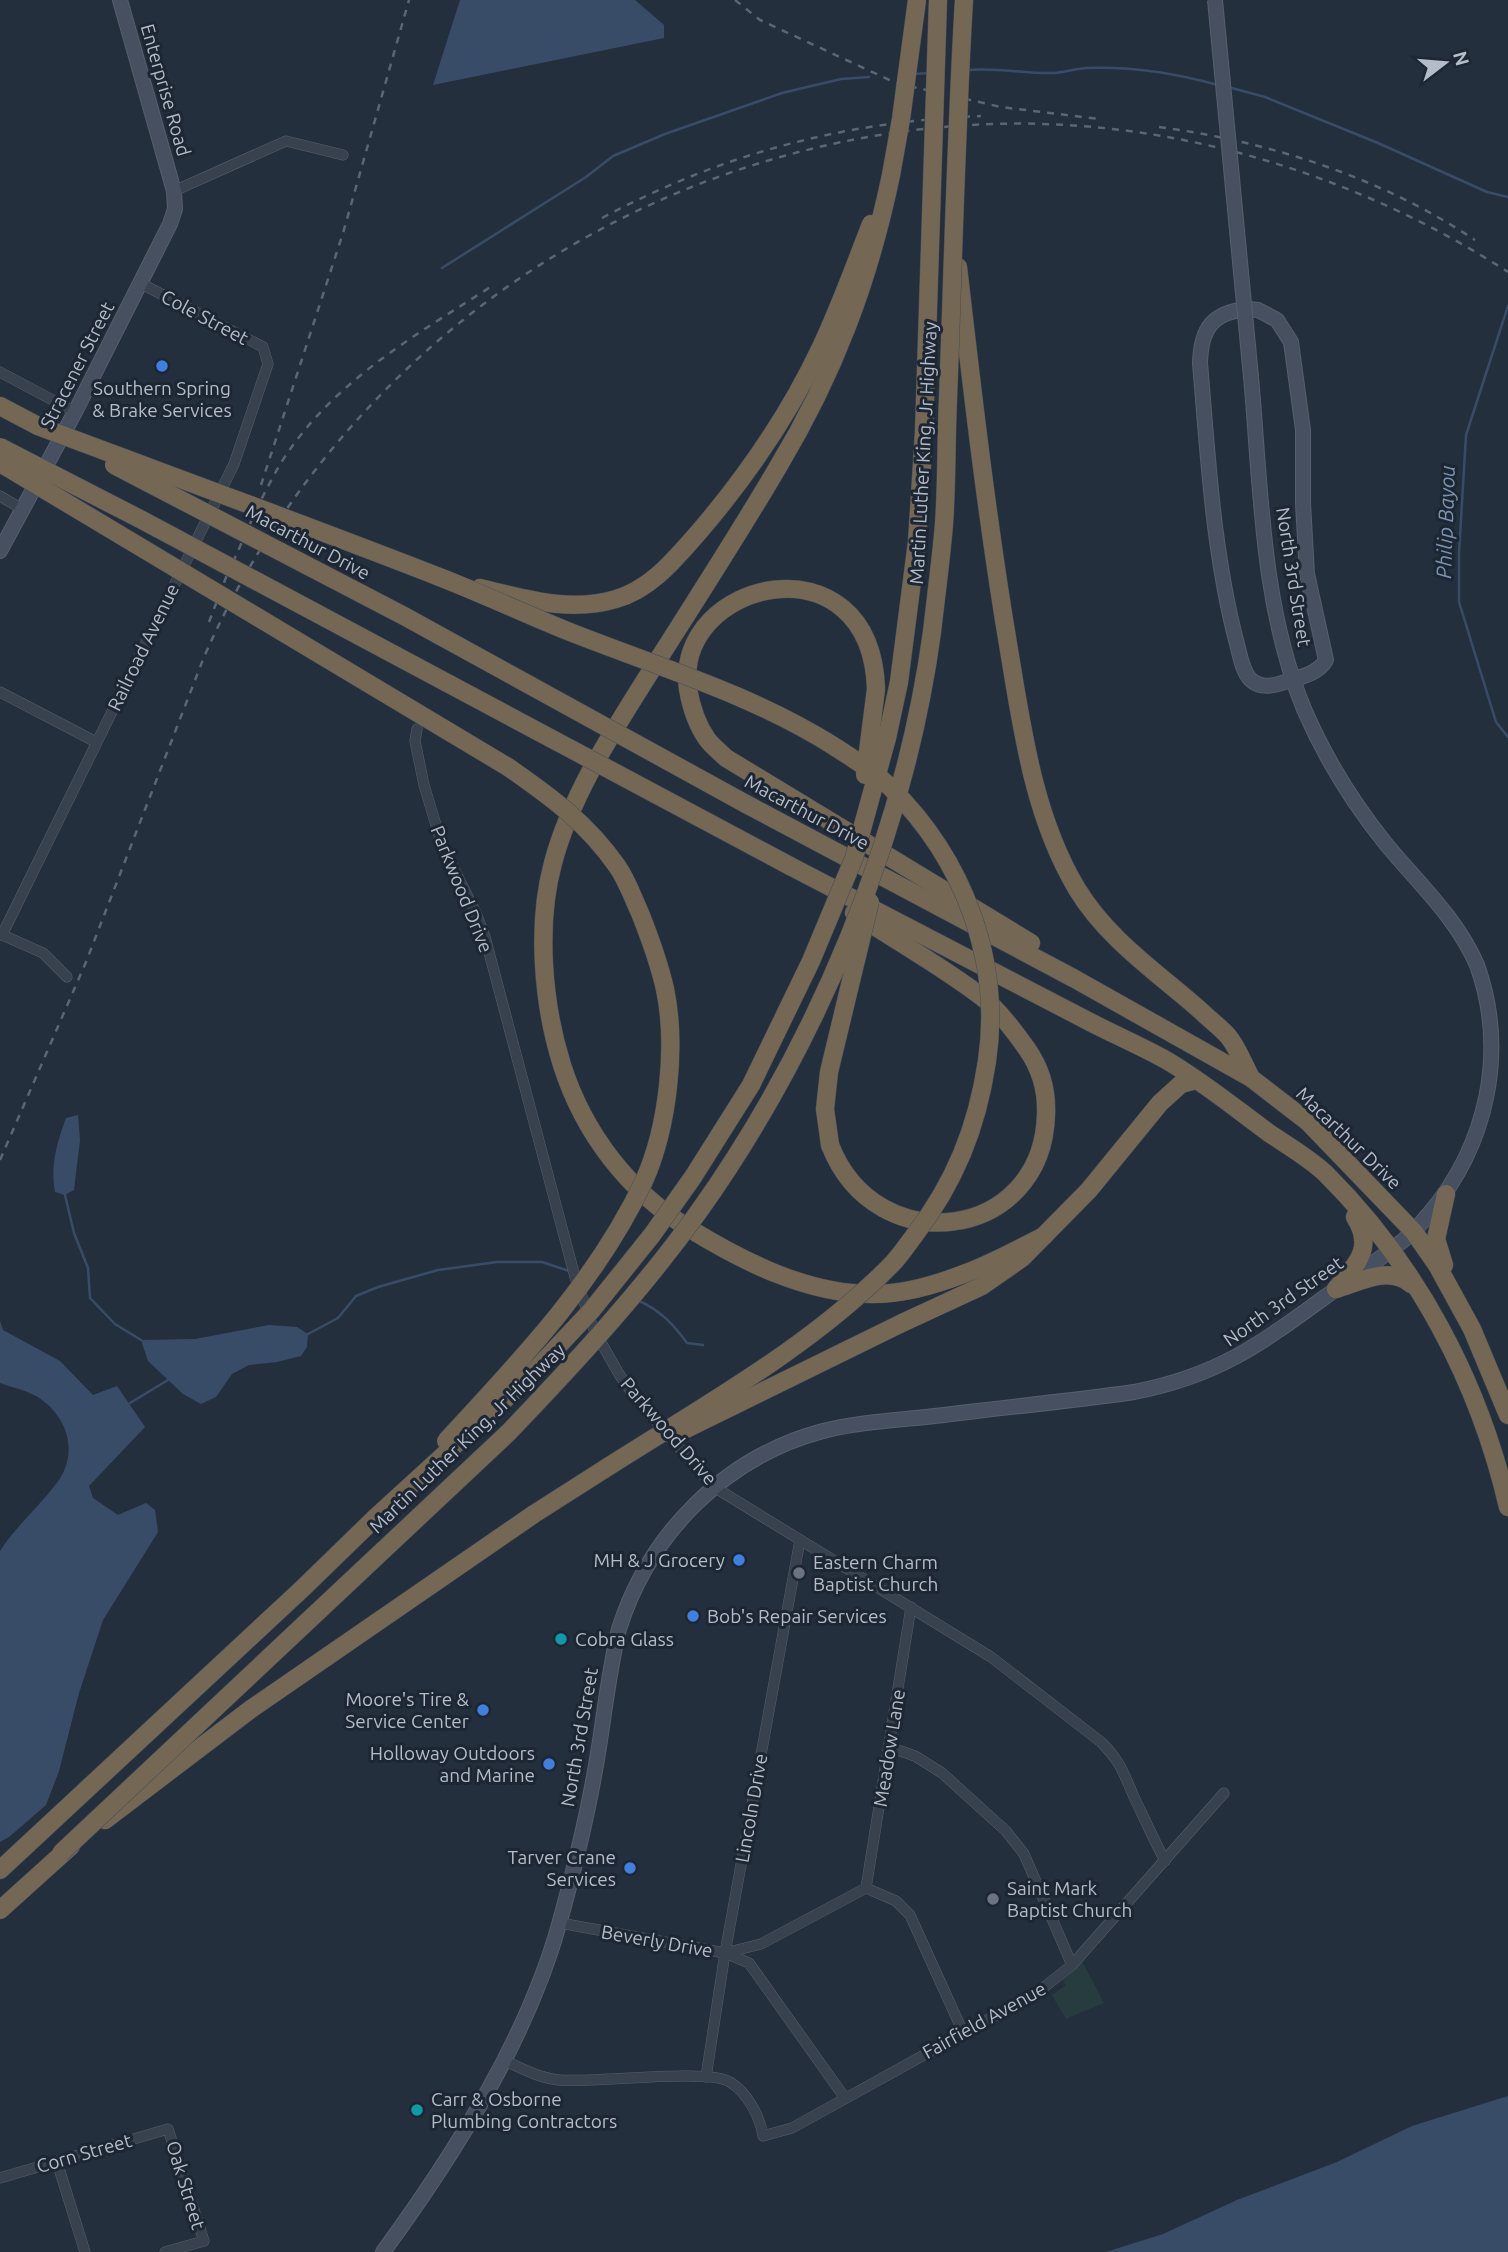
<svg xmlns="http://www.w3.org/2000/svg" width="1508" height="2252" viewBox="0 0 1508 2252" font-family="Ubuntu,sans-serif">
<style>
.green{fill:#263c3f}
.water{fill:#394c67}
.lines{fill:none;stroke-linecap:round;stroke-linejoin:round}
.stream{stroke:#394c67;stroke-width:2.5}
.street-casing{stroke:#565f6c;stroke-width:11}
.secondary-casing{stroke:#565f6c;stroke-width:16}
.highway-casing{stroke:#434c59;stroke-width:19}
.street{stroke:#38414e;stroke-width:10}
.secondary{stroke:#465061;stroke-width:14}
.highway{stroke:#746855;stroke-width:18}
.rail{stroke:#5a6575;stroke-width:2.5;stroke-dasharray:7 7;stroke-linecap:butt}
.secondary-bridge-casing{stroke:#565f6c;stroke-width:16;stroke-linecap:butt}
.highway-bridge-casing{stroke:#434c59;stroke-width:19;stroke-linecap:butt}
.secondary-bridge{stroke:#465061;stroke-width:14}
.highway-bridge{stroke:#746855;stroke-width:18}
.shop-dot{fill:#3f7fe0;stroke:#1d2633;stroke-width:2.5}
.worship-dot{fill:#6b7280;stroke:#1d2633;stroke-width:2.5}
.culture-dot{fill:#0f9aa8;stroke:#1d2633;stroke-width:2.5}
.labels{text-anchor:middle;stroke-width:6;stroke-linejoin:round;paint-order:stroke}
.street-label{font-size:19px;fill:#b4bcc9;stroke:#1d2633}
.poi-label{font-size:19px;fill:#b4bcc9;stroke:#1d2633;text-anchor:start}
.water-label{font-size:21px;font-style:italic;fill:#7c92b1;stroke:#1d2633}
</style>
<rect width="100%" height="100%" fill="#242f3e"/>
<path class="green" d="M1082 1961 1104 2003 1066 2019 1052 1995 1066 1985 1062 1979Z"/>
<g class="water">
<path d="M460 0H635L664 25V38L433 85Z"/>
<path d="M78 1115 80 1140 74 1190 65 1195 55 1192C50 1165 57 1143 66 1118Z"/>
<path d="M0 1321 3 1330 60 1361 93 1395 117 1386 145 1427 89 1486 93 1498 118 1515 146 1503 155 1510 158 1532 103 1620 79 1693 59 1771 46 1805 9 1837 0 1842V1551C16 1526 38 1508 56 1484 80 1454 68 1415 36 1396 25 1390 11 1387 0 1383Z"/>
<path d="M269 1325 297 1327 308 1334 307 1347 301 1356 277 1362 249 1365 232 1374 216 1397 201 1404 183 1394 148 1361 141 1340 195 1339Z"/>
<path d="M1508 2096V2252H1106L1163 2234 1237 2200 1337 2162 1412 2126Z"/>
</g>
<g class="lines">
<g class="stream">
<path d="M968 70C997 67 1025 74 1054 73 1065 72 1075 69 1086 68 1131 66 1175 73 1218 85"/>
<path d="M912 74 930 73"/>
<path d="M1228 87 1265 97 1378 143 1487 192 1508 197"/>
<path d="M442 268 586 177 613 156 665 134 782 93 841 79 869 77"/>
<path d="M1508 306 1466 435 1459 553V602L1496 722 1508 737"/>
<path d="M65 1195 74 1233 88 1268 90 1298 115 1324 141 1340"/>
<path d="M639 1301C660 1310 674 1325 687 1343L703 1345"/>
<path d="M308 1334 338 1318 356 1296 378 1287 438 1270 497 1262H542L572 1272"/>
<path d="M130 1403 168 1380"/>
</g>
<g class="street-casing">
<g id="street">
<path d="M174 191 286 141 343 155"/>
<path d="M0 372 75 412"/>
<path d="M0 496 22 509"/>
<path d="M0 692 96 742"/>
<path d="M417 729 415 741 424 785 442 845 476 913 485 937 575 1277 594 1330 619 1374 635 1397 714 1487 991 1657 1101 1742C1121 1762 1123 1772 1134 1797 1144 1818 1154 1840 1165 1861"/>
<path d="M0 934 43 953 67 977"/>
<path d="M2 935 234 464 268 364 263 347 140 283"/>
<path d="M889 1747 915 1756 942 1773 1006 1831 1024 1854 1072 1965"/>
<path d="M866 1888 911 1607"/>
<path d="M866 1888 896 1901 910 1915 963 2032"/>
<path d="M560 1923 725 1953 761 1944 866 1888"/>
<path d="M725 1953 749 1963 845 2098"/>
<path d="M503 2060C521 2068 539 2078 559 2080 593 2083 709 2068 730 2082 748 2093 760 2117 763 2136L792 2128 1038 1992 1072 1965 1224 1793"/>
<path d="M706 2077 725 1953 800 1540"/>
<path d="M57 2162 85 2252"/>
<path d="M0 2178 168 2129 204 2241 165 2252"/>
</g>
</g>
<g class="secondary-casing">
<g id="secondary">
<path d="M1248 309 1258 310 1277 320 1291 342 1303 430V503L1307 574 1326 660C1318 674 1300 677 1285 682 1273 686 1260 689 1250 679 1242 670 1240 655 1237 644 1213 553 1208 457 1200 363 1201 329 1212 312 1248 309Z"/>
<path d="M0 551 75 412 170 224 175 209 174 191 120 0"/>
<path d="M383 2252C454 2155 528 2038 560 1921 574 1870 587 1818 596 1765 604 1720 608 1674 619 1629 649 1534 725 1457 823 1431 862 1421 904 1420 944 1415 1007 1407 1071 1401 1134 1392 1217 1376 1259 1345 1325 1297 1354 1276 1386 1256 1412 1233 1419 1227 1423 1220 1429 1214 1487 1145 1508 1052 1477 965 1456 917 1419 884 1386 844 1353 803 1325 758 1304 709 1261 605 1261 487 1251 377"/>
</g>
</g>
<g class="highway-casing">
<g id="highway">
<path d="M891 175C869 281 834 374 778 467 737 537 692 606 649 674 612 733 571 795 553 863 536 925 543 1005 562 1065 584 1134 629 1192 690 1229 744 1262 809 1295 874 1294 904 1294 938 1284 966 1273 993 1263 1018 1249 1044 1236"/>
<path d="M958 267C973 397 988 527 1010 656 1023 735 1035 819 1077 889 1107 939 1158 973 1201 1011 1209 1019 1220 1027 1228 1036 1238 1048 1244 1065 1251 1078"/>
<path d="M0 406 38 426"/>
<path d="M480 588C526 599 570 613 616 599 651 589 675 559 698 533 747 476 789 415 821 347 840 307 855 265 871 224"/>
<path d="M876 689C871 534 673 579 688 689 691 706 697 725 707 739 712 746 720 752 726 758L1031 943"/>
<path d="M746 804 1075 979 1251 1078 1308 1122 1414 1232 1437 1265 1472 1329 1508 1415"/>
<path d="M790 866C890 917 990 969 1090 1022 1115 1035 1141 1046 1166 1060 1202 1081 1235 1108 1269 1133 1288 1146 1309 1158 1325 1173 1417 1264 1479 1382 1508 1507"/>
<path d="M830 1145C876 1263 1043 1241 1046 1114 1047 1090 1041 1069 1027 1049 1015 1032 999 1010 982 997 943 967 895 940 854 913"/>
<path d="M1444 1265 1436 1239 1446 1194"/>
<path d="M1336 1289C1356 1265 1375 1248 1355 1217"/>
<path d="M1336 1289C1360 1282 1389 1265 1411 1284"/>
<path d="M902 1323 982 1286 1022 1258 1089 1190 1160 1103 1181 1084 1196 1080"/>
<path d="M105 1820 251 1709 534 1514 603 1470"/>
<path d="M0 1870 303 1588 375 1518"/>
<path d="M0 1910 71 1846"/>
</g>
</g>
<use href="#street" class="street"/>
<use href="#secondary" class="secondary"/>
<use href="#highway" class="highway"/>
<g class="rail">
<path d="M735 0 760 20 896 83 1001 107 1099 119"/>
<path d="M1159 127C1271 142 1380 177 1475 240"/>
<path d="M602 218C724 153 843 122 981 116"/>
<path d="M261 485 343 233 409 0"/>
<path d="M227 575C246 535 262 492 286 455 339 377 418 334 495 284"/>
<path d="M209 622 230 567"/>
<path d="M0 1160 86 962 204 657C342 343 649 136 992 124 1173 118 1356 174 1508 272"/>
</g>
<g class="secondary-bridge-casing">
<path id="secondary-bridge" d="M1215 0 1251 377"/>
</g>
<g class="highway-bridge-casing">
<g id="highway-bridge">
<path d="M891 175 901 119 917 0"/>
<path d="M38 426C174 477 312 527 447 580 487 596 526 614 565 630 655 666 749 693 832 745 852 758 874 771 891 788 963 859 1002 960 987 1061 977 1128 955 1182 914 1236 907 1245 900 1256 892 1264 811 1347 700 1408 603 1470"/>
<path d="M0 447 142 520 790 866"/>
<path d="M0 463 508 767C551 797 587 823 617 866 627 880 633 898 640 913 650 938 659 963 665 989 677 1047 668 1127 644 1181 597 1281 520 1361 446 1441"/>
<path d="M114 465 404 616 746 804"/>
<path d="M865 775 876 689"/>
<path d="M830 1145 825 1109 829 1072 870 902"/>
<path d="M678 1433 902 1323"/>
<path d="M375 1518 526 1380 591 1311 652 1235 693 1177 751 1085 811 961 854 858 887 738 899 682 917 542 924 432 938 0"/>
<path d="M61 1853 508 1433C575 1363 640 1293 697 1214 817 1046 904 837 932 632 936 596 941 560 944 524 947 482 946 440 948 399 953 266 956 133 964 0"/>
</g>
</g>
<use href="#secondary-bridge" class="secondary-bridge"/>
<use href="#highway-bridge" class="highway-bridge"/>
</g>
<g class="shop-dot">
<circle cx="162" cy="366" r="7"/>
<circle cx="739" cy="1560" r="7"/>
<circle cx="693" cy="1616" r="7"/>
<circle cx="483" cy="1710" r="7"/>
<circle cx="549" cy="1764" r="7"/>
<circle cx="630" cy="1868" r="7"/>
</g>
<g class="worship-dot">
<circle cx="799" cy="1573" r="7"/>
<circle cx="993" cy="1899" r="7"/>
</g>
<g class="culture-dot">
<circle cx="561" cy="1639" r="7"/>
<circle cx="417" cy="2110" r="7"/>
</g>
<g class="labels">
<g class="street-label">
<text transform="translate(166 90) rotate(74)" y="7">Enterprise Road</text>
<text transform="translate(205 317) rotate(28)" y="7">Cole Street</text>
<text transform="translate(77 365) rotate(-63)" y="7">Stracener Street</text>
<text transform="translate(923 453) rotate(-87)" y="7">Martin Luther King, Jr Highway</text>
<text transform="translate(308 542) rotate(28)" y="7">Macarthur Drive</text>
<text transform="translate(1294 577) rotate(81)" y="7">North 3rd Street</text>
<text transform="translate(143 647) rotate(-64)" y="7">Railroad Avenue</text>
<text transform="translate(807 812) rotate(28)" y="7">Macarthur Drive</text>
<text transform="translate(462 889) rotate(68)" y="7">Parkwood Drive</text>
<text transform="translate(1349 1138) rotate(44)" y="7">Macarthur Drive</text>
<text transform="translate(1283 1301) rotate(-35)" y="7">North 3rd Street</text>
<text transform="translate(669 1431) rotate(49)" y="7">Parkwood Drive</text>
<text transform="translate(467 1438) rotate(-44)" y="7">Martin Luther King, Jr Highway</text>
<text transform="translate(579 1737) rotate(-80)" y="7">North 3rd Street</text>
<text transform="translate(889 1748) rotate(-81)" y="7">Meadow Lane</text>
<text transform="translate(751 1808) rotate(-80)" y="7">Lincoln Drive</text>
<text transform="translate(657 1941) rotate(10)" y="7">Beverly Drive</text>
<text transform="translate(984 2020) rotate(-29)" y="7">Fairfield Avenue</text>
<text transform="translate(84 2153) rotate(-16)" y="7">Corn Street</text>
<text transform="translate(186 2185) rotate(73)" y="7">Oak Street</text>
</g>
<g class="poi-label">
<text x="162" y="395" text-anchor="middle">Southern Spring<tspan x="162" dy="22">&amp; Brake Services</tspan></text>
<text x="725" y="1567" text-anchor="end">MH &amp; J Grocery</text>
<text x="813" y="1569">Eastern Charm<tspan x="813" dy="22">Baptist Church</tspan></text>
<text x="707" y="1623">Bob's Repair Services</text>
<text x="575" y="1646">Cobra Glass</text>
<text x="469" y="1706" text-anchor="end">Moore's Tire &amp;<tspan x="469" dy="22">Service Center</tspan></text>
<text x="535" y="1760" text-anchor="end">Holloway Outdoors<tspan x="535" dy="22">and Marine</tspan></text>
<text x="616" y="1864" text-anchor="end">Tarver Crane<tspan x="616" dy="22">Services</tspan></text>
<text x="1007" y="1895">Saint Mark<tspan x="1007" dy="22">Baptist Church</tspan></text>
<text x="431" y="2106">Carr &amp; Osborne<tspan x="431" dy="22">Plumbing Contractors</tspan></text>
</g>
<g class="water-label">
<text transform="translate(1446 522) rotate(-88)" y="7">Philip Bayou</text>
</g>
</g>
<g transform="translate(1445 63) rotate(74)" stroke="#1d2633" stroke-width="5" paint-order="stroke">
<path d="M0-5L12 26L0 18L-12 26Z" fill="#b4bcc9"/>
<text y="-10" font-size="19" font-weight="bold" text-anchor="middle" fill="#b4bcc9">N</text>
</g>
</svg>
